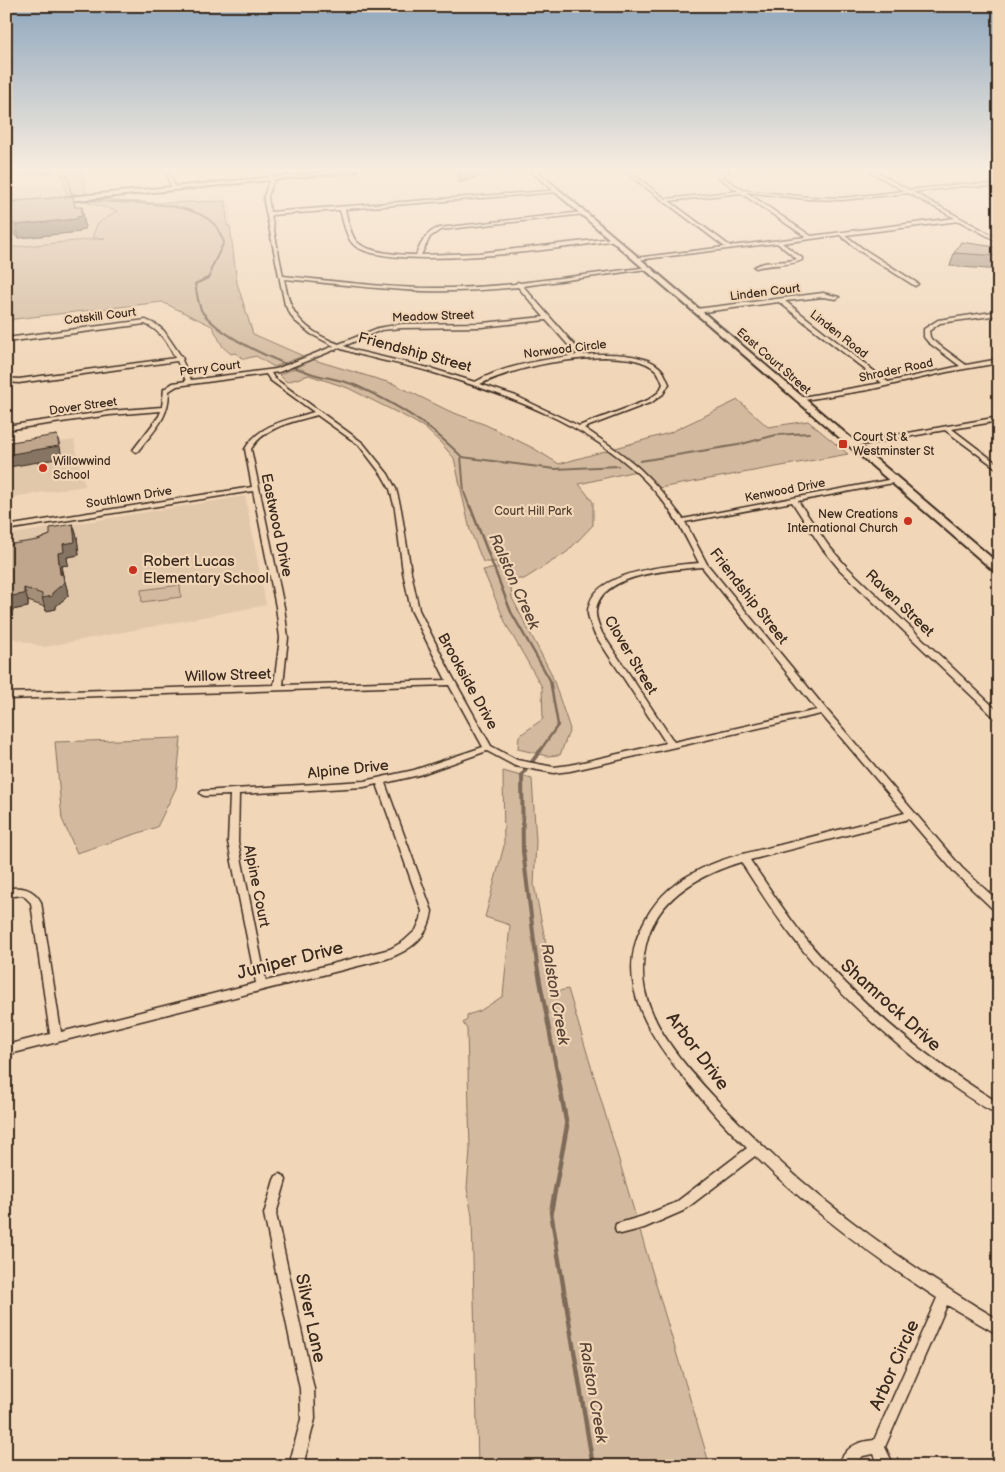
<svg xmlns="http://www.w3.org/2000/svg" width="1005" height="1472" viewBox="0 0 1005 1472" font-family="'Balsamiq Sans',sans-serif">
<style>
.built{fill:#e2c8ab}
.green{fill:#d3ba9f;stroke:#87725e}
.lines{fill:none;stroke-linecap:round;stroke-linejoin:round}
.stream-far3{stroke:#7e6a58;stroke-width:2}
.stream-far2{stroke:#7e6a58;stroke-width:2.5}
.stream-far1{stroke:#7e6a58;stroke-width:4}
.stream{stroke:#7e6a58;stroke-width:4.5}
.street-casing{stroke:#3b2a1e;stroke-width:3}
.secondary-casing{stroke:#3b2a1e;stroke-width:4}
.street{fill:#f1d6b8;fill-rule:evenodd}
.secondary{fill:#f1d6b8;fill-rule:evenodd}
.wall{fill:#a48f79;stroke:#3b2a1e}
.shaded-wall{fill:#867463;stroke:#3b2a1e}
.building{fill:#bfa68d;stroke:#3b2a1e}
.poi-dot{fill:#c8321e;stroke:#f1d6b8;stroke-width:2}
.labels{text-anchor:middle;stroke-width:4.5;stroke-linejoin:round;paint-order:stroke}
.far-street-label{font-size:12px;fill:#3b2a1e;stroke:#f1d6b8}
.far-poi-label{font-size:12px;fill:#3b2a1e;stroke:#f1d6b8;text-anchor:start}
.far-park-label{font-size:12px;fill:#524031;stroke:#f1d6b8}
.street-label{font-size:15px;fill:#3b2a1e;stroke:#f1d6b8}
.poi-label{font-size:15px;fill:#3b2a1e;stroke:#f1d6b8;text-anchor:start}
.water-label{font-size:16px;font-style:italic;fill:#574436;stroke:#f1d6b8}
.near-street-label{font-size:18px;fill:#3b2a1e;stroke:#f1d6b8}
</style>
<rect width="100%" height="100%" fill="#f1d6b8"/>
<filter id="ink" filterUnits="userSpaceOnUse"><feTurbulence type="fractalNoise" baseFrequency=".02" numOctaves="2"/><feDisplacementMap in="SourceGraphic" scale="10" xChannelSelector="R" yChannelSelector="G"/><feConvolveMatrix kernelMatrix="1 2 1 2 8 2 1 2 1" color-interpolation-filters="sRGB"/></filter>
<g filter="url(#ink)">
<g class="built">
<path d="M65 183 67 196 6 202V188Z"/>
<path d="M109 198 143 208 231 203 230 226 6 248V208Z"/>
<path d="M74 440 85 486 6 498V449Z"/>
<path d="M245 496 266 605 44 647 6 636V535Z"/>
</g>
<g class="green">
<path d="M62 171H81L87 194 67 196Z"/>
<path d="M107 199C121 203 136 200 151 203L226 201 227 226H230L237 283 253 334 303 356 274 367 256 356 244 359 235 353 231 354 223 347 212 326 162 302 6 320V248L105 238H92L97 224 117 211 86 202Z"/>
<path d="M314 360 394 384 449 411 486 425 533 448 559 464 669 433 738 400 768 427 808 421 848 454 659 488 640 470 579 484 593 502V525L567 552 524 579H510L512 598 551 673 570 729 560 755 547 756 518 749 519 736 543 719 542 687 507 626 483 570 498 568 496 562H483L470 530 454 458 441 443 425 428 408 418 348 388 309 375 287 382 279 375Z"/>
<path d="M180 585 181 597 142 602 141 590Z"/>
<path d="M181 738 176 788 157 827 77 853 62 819 55 742Z"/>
<path d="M503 771 532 779 536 841 534 885 553 978 554 992 568 989 710 1466H478L472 1216 467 1188 470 1150 467 1029 463 1023 467 1020V1015L480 1011 503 996 510 925 485 917 504 846Z"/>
</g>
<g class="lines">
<g class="stream-far3">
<path d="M67 171 71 193 76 195"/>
<path d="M88 200C122 205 190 198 215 225 219 230 221 237 224 242L211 269 210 277 195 284C197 292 198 307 203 313 225 340 280 363 313 374 327 378 343 380 357 386 398 405 429 424 461 456L464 492 470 508"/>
<path d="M462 457 555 469 618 466"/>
<path d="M640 461 738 445 776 435 809 433"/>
</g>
<path class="stream-far2" d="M470 506 511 612 550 680 558 725 539 752"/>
<path class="stream-far1" d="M540 751 522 775 523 851 537 965 556 1067"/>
<path class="stream" d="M556 1065 567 1126 551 1212 593 1466"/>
<g class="street-casing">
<g id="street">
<path d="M39 171H52L6 176V174Z"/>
<path d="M165 171H169L176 189 172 188Z"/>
<path d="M265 171H269L274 179 268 196 270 212 560 190 558 192 345 209C347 218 351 237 358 243 370 253 400 255 416 255 421 243 426 232 439 228L583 212 585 214 440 230 430 237 421 255 479 253 613 238H615V240C569 248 387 273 354 245 346 238 343 220 340 210L271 215 283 276C336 281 390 289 443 288 467 288 491 286 515 284L518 282 520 283 649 267V269H647L523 286 583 355C603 353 648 352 662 370 665 374 667 380 669 384L663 394 652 402 584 428C603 441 623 453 640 469 656 484 670 501 683 519L893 479 896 481 893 483 798 501 828 545 846 566 999 712V720L996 719 840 570 822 548 792 502 685 522 707 564 826 709 962 868 999 902V912L995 911 956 874 909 819 750 860C768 886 785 913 805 938 860 1005 925 1058 999 1103V1114C981 1108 954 1087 938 1076 885 1037 838 994 797 943 777 918 759 890 741 862 702 874 661 895 648 937 641 960 641 985 650 1007 663 1042 691 1072 716 1099 800 1189 894 1258 999 1320V1335L947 1305 885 1447 894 1466H879L874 1454 863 1456 853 1466H838C845 1448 855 1442 874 1440L937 1298C872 1256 810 1210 755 1156L683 1211 644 1228 621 1234 616 1232 615 1228 616 1224 643 1216 675 1203 747 1148C727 1128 708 1108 691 1086 653 1042 613 986 642 926 653 902 670 885 693 873 720 858 751 852 780 845 821 834 863 824 905 813L821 714 570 771 554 773 515 766 487 751 419 775 385 783 432 911C429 937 410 951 386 959L6 1055V1045L50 1034 31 903 23 895 6 897V889C22 886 33 888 41 902L61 1032 256 983 228 842 230 795 205 796 202 795 200 793 202 791 364 781 414 770 483 747 449 685 6 699V693L274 685 280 638 276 607 253 491 6 530V526L252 487 245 449C259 424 288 420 314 412L270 380 266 374 177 386 169 391C169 419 154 430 138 451L136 452 133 450 159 416 161 411 110 415 6 430V426L110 411 162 407 164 389 173 383 186 381 177 361 19 383 6 382V378L19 379 175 358C168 343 161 331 145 324L6 342V338L146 320 157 325 164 331 183 359 182 360 191 380 276 369 334 346 311 334 294 320 285 305 264 202V196L270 179ZM284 279C330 283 376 289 422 291 454 292 486 290 518 287L544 317 482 323 402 324 378 328 339 344C320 337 299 325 291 305 287 297 286 287 284 279ZM546 320 577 355C542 360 506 365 475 382L433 369 357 351 344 346 381 330 402 328 482 327ZM339 348C369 359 400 363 431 372 514 397 608 430 663 501 678 520 688 542 699 563 672 565 599 571 590 603 589 606 587 611 588 614 589 620 592 627 594 633L666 743 570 765 554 767 517 760 491 746 451 674 419 610 411 572 401 509 396 489 388 474 363 443 274 378 271 373 279 372ZM602 357C620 358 641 357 656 370 659 373 661 380 663 384L659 392 648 400 579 426 516 396 480 384C522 366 556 360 602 357ZM317 415 359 445 382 475 390 489 395 509 403 572 411 610 446 680 283 685 288 638 284 607 251 449C265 426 294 422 317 415ZM702 567 817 710 674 742 602 633C600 627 595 618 596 611 600 573 672 570 702 567ZM377 784 422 911 421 919 416 930 404 941 390 949 266 981 238 842 239 794 364 787Z"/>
<path d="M624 171H628L666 199 738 191 718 177 719 173 724 171H729L721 176 743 190 808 197 843 198 904 191 870 171H875L909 190 962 184 999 185V187L962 186 913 192 999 239V242L959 221 845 235 862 248 917 283 918 284 915 286 858 250 840 235 782 243 802 258V260C787 267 771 263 756 268L754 267C767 259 783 264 797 259L777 243 637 260H635V258L725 247ZM746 192 808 199 843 200 908 193 955 218 811 236ZM741 193 806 237 730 246 669 201Z"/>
<path d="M993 171H999V174Z"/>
<path d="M823 293 839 297 836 299 823 297 785 301 888 382 960 366 928 342 924 337V329L938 320 999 311V315L940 323 929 331 930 337 932 340 966 365 999 359V363L947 372 868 390 798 401 795 399 796 398 882 383 779 302 696 313 693 311 696 309Z"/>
<path d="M999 417V421L952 429 999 465V470L945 430 851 447 848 445 851 443Z"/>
<path d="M280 1174 284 1176 286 1180 276 1214 314 1389 315 1419 303 1466H289L301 1419 300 1389 264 1214 274 1180 276 1176Z"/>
</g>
</g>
<g class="secondary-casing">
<g id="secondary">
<path d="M338 171H357L58 202 55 200 58 198Z"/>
<path d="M531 171H537L999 564V573L995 572Z"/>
<path d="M30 202 31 203 6 207V203Z"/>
</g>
</g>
<use href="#street" class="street"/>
<use href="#secondary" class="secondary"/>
</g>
<g class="wall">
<path d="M75 207 84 220 85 229 80 230V232L19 238 15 236 12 222Z"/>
<path d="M999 245V270L950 266 954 253 996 247Z"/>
<path d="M73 524 77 537 79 555 67 557 68 565 61 566 63 575 67 589 68 596 56 606V609L46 611 45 607 28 601V607L6 611 38 540 50 535Z"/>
</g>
<g class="shaded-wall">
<path d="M458 171H498L459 183Z"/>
<path d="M82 207 84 220 85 229 80 230V232L19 238 16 225 77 219V217Z"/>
<path d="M57 435 60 447 62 458 9 467 6 458V455Z"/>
<path d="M73 524 77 537 79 555 67 557 68 565 61 566 63 584V575L67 589 68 596 56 606V609L46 611 42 598 52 593 60 574 58 553 63 544Z"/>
<path d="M24 588 28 601V607L6 611V597Z"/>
</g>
<g class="building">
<path d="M73 196 75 207H82V216L77 217V219L16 225 12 222 10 207 17 201Z"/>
<path d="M961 242 996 247 998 245H999V256L954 253Z"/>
<path d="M57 435 59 446 6 455V446L11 445V442Z"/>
<path d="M73 524 75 542 63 544 64 552 58 553 60 574 63 575 64 583 52 593V596L42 598V594L24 588V594L6 597V545L38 540 50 535V528Z"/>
</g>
</g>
<linearGradient id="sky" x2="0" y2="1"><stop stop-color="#8fa7be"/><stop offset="0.45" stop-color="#f9eddf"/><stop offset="1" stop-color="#f9eddf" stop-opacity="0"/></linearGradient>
<rect width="1005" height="377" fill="url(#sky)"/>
<g class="poi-dot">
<rect x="838" y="439" width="10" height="10" rx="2.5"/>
<circle cx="43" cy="468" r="5"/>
<circle cx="908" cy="521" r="5"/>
<circle cx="133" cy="570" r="5"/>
</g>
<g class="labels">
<g class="far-street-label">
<text transform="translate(765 292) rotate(-7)" y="4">Linden Court</text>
<text transform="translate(100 316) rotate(-7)" y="4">Catskill Court</text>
<text transform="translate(433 316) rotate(-2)" y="4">Meadow Street</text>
<text transform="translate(839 334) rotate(38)" y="4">Linden Road</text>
<text transform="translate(565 349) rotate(-7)" y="4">Norwood Circle</text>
<text transform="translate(774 361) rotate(41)" y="4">East Court Street</text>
<text transform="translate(210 368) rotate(-7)" y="4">Perry Court</text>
<text transform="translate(896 370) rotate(-12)" y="4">Shrader Road</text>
<text transform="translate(83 406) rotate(-8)" y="4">Dover Street</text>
<text transform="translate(785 490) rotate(-11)" y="4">Kenwood Drive</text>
<text transform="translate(129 497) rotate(-9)" y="4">Southlawn Drive</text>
</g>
<g class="far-poi-label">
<text x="853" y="441">Court St &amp;<tspan x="853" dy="14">Westminster St</tspan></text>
<text x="53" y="465">Willowwind<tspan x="53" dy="14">School</tspan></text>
<text x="898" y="518" text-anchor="end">New Creations<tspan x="898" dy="14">International Church</tspan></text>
</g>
<g class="far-park-label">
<text x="533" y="515">Court Hill Park</text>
</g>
<g class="street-label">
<text transform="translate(415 352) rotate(15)" y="5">Friendship Street</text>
<text transform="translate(277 525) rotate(78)" y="5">Eastwood Drive</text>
<text transform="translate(749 596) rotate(52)" y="5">Friendship Street</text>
<text transform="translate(900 603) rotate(44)" y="5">Raven Street</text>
<text transform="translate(631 655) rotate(59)" y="5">Clover Street</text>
<text transform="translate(228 675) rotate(-2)" y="5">Willow Street</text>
<text transform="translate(468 681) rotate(61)" y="5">Brookside Drive</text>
<text transform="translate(348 769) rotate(-6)" y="5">Alpine Drive</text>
<text transform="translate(257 886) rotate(79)" y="5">Alpine Court</text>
</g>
<g class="poi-label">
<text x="143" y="566">Robert Lucas<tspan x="143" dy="17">Elementary School</tspan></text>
</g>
<g class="water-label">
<text transform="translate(515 581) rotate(66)" y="6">Ralston Creek</text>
<text transform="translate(556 994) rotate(80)" y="6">Ralston Creek</text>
<text transform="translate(594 1392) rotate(80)" y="6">Ralston Creek</text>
</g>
<g class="near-street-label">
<text transform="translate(290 960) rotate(-14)" y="6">Juniper Drive</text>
<text transform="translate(891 1005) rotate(42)" y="6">Shamrock Drive</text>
<text transform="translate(698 1051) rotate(53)" y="6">Arbor Drive</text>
<text transform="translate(311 1318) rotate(78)" y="6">Silver Lane</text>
<text transform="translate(894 1365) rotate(-66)" y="6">Arbor Circle</text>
</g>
</g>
<rect width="1005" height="1472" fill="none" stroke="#f1d6b8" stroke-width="25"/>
<rect x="12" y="12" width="980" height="1447" fill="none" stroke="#3b2a1e" stroke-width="2" filter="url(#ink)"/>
</svg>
